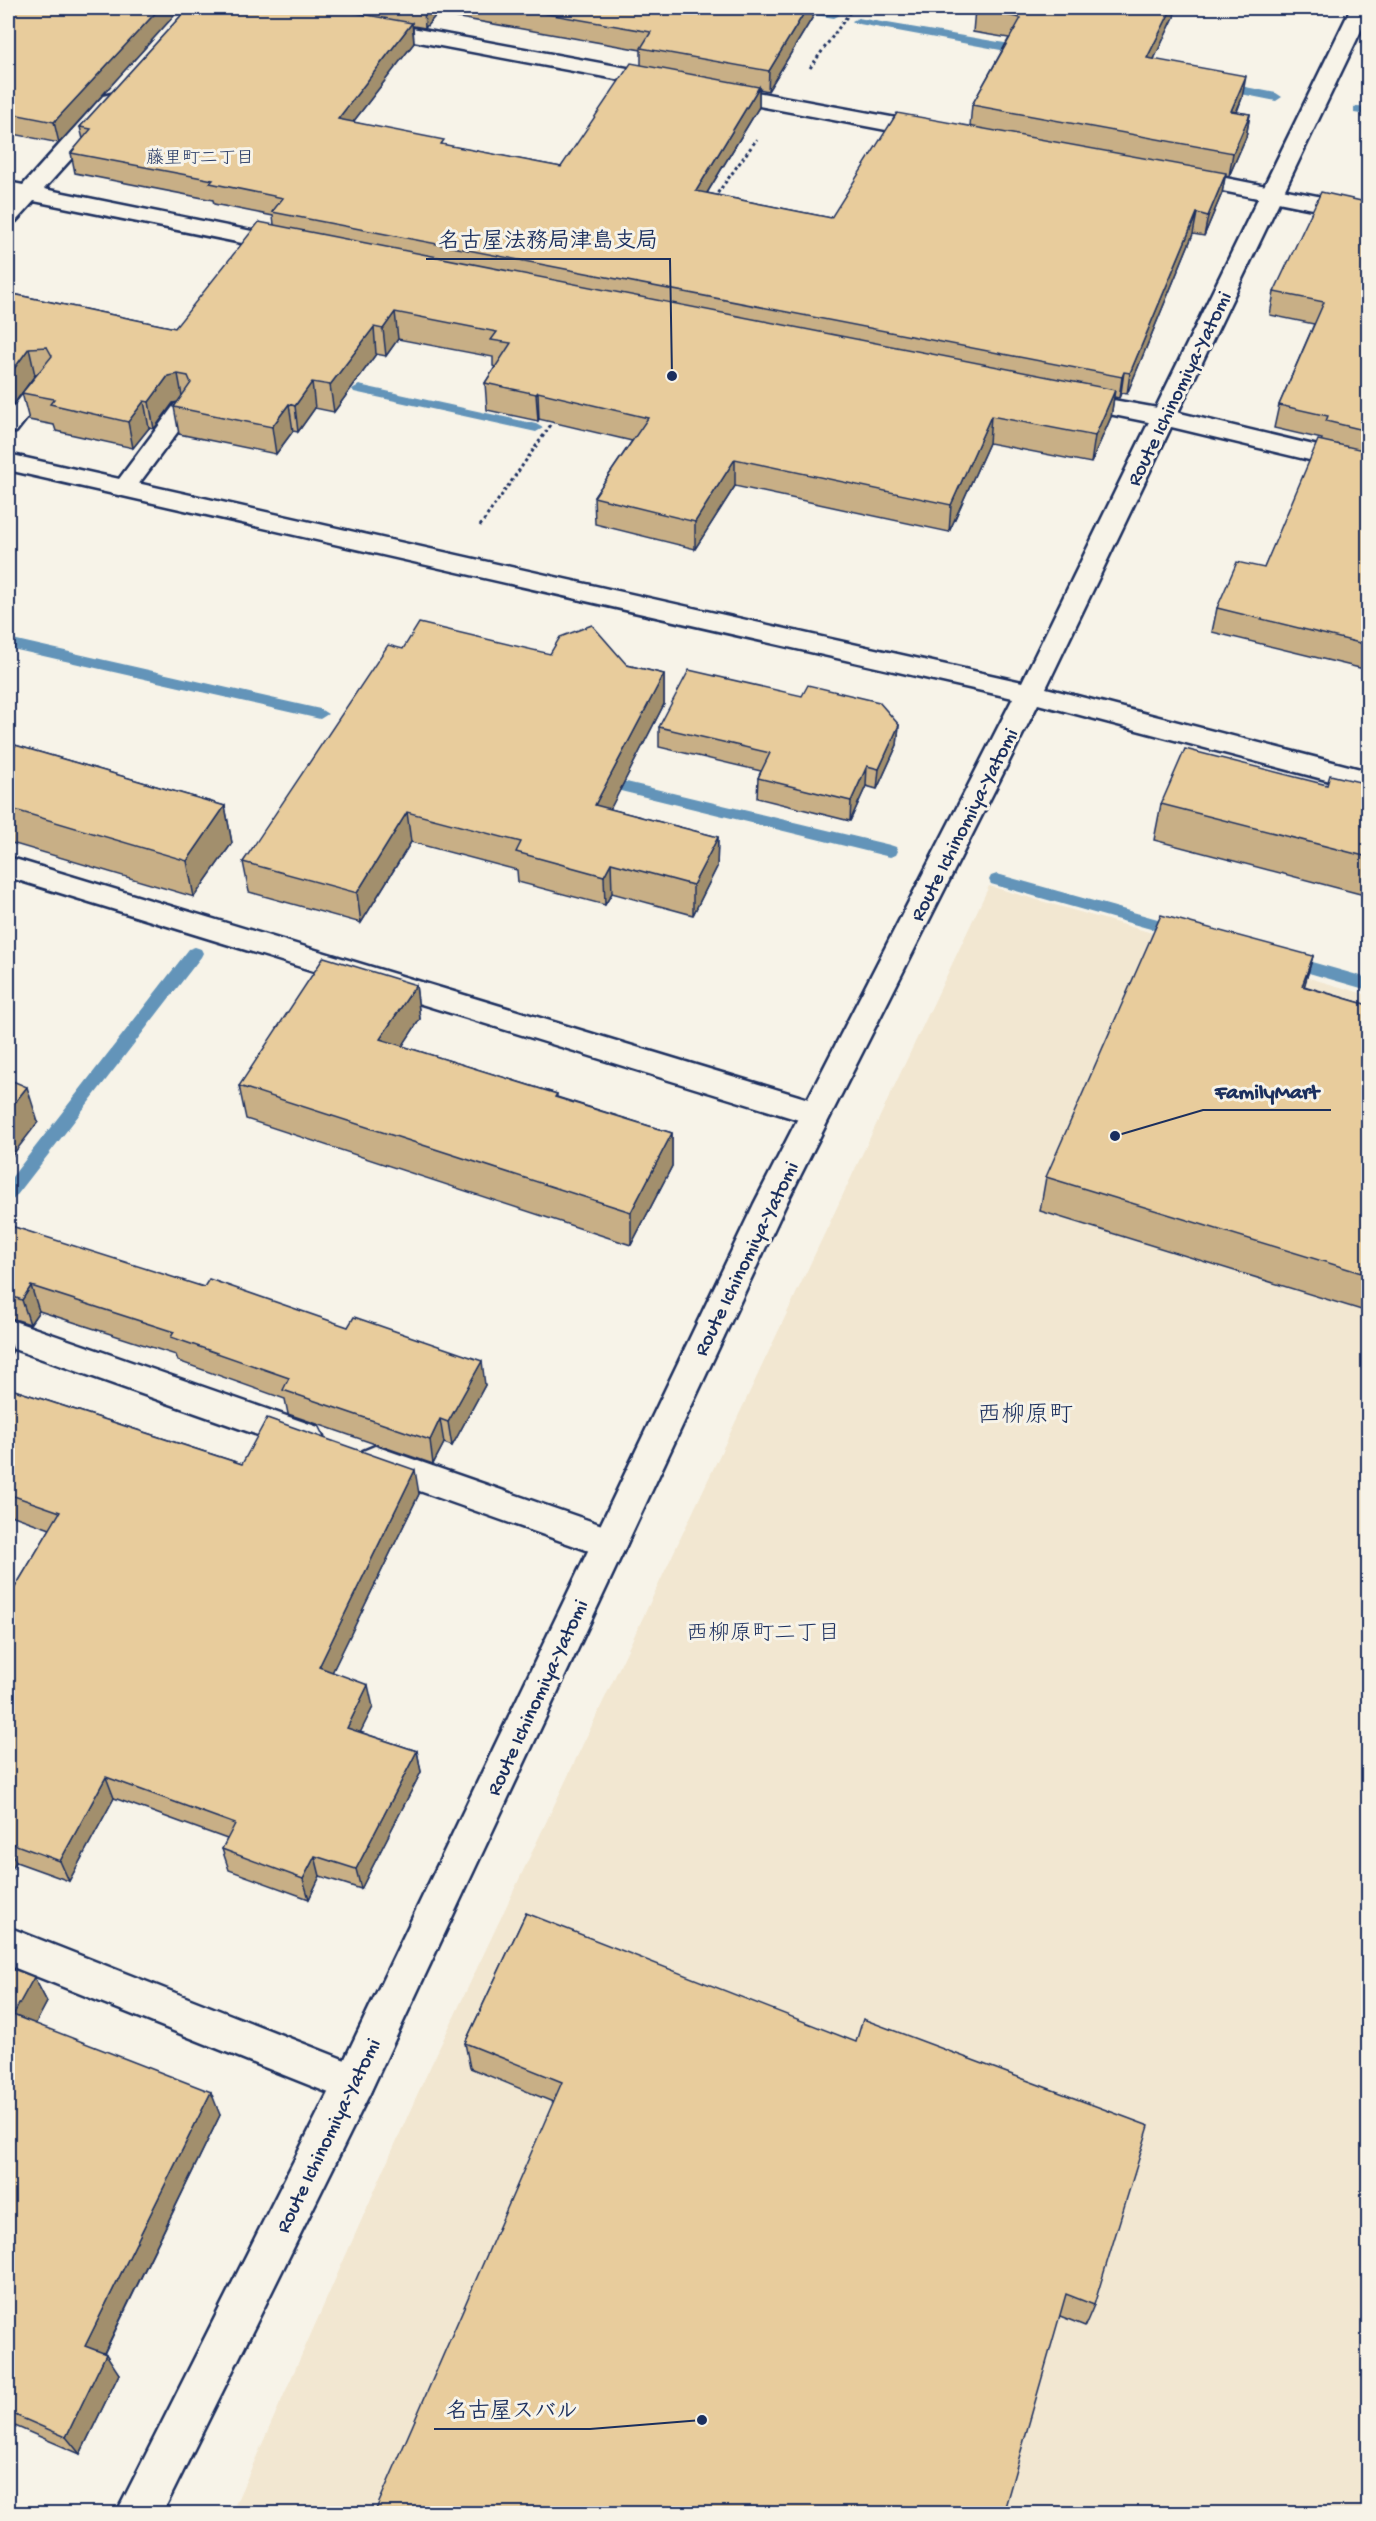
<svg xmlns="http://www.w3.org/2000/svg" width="1376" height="2521" viewBox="0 0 1376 2521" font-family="'Gochi Hand','Klee One',sans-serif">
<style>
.built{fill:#f2e7d1}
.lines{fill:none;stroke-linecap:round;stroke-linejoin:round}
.stream{fill:#6394b9;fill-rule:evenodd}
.lane-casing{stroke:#1b2f5e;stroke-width:5}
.street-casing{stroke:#1b2f5e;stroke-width:5}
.secondary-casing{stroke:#1b2f5e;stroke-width:5}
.path{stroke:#1b2f5e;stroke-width:3;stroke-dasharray:3 3;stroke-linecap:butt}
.lane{fill:#f7f3e8;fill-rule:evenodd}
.street{fill:#f7f3e8;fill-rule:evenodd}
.secondary{fill:#f7f3e8;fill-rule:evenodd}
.wall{fill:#c8af86;stroke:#1b2f5e;stroke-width:1.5;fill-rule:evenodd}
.shaded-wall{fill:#a28f6d;stroke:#1b2f5e;stroke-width:1.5}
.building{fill:#e8cc9c;stroke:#1b2f5e;stroke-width:1.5}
.labels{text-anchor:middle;stroke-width:6;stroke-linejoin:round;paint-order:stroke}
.far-neighbourhood-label{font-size:18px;fill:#1b2f5e;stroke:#f7f3e8}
.street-label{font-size:21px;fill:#1b2f5e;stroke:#f7f3e8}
.neighbourhood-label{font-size:22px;fill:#1b2f5e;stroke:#f7f3e8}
.quarter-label{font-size:24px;fill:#1b2f5e;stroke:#f7f3e8}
.leader{fill:none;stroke:#1b2f5e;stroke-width:2}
.callout-dot{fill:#1b2f5e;stroke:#f7f3e8;stroke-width:2}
.callout-label{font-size:22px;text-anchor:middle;font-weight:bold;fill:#1b2f5e;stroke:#f7f3e8;stroke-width:6;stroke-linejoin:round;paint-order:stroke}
</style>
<rect width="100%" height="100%" fill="#f7f3e8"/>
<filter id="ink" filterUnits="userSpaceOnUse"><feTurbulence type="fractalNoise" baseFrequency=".0167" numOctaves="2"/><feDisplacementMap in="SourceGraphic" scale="12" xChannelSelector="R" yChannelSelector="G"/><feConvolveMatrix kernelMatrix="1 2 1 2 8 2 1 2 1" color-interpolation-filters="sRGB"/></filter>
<g filter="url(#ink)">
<path class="built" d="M989 886 1368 995V2513L231 2514 417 2095Z"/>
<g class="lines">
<g class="stream">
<path d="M785 8C800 6 828 6 840 15L834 18 791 11Z"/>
<path d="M858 18 1028 47 1034 51 1028 55 854 23 852 21Z"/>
<path d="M1220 82 1276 93 1282 97 1276 101 1216 89V83Z"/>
<path d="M1358 106 1368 109V115L1354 113V107Z"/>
<path d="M359 385 536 424 543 428 536 432 354 392 352 389Z"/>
<path d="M8 638 320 709 328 714 320 719 8 648Z"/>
<path d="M597 775 890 845 896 847 898 851 896 855 890 857 592 784 589 780 592 776Z"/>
<path d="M997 874 1179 925 1185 927 1187 931 1185 935 1179 937 991 884 989 880 991 876Z"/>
<path d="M195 947 201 949 203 953 201 957 14 1199 8 1201V1182L189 949Z"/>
<path d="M1287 955 1368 978V990L1281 965 1279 961 1281 957Z"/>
</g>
<g class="lane-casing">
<g id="lane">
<path d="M45 375 53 376 56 381 16 432 8 433V414L37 376Z"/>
<path d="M183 403 191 404 194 409 191 414 132 493 124 495 116 493 113 488 116 483 175 404Z"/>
</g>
</g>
<g class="street-casing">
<g id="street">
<path d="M369 20 934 125 942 127 945 132 942 137 934 139 361 31 358 26 361 21Z"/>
<path d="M111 94 119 96 122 101 119 106 44 189 291 239 299 241 303 246 299 251 291 253 34 201 16 221 8 223V203L13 197 8 196V182L23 185 103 96Z"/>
<path d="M1180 169 1368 206V220L1172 181 1169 176 1172 171Z"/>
<path d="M1069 392 1163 409 1368 458V474L1163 425 1060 404 1057 399 1060 394Z"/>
<path d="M8 857 815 1101 826 1104 831 1113 826 1122 815 1125 8 877Z"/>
<path d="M8 1319 318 1427 323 1437 318 1447 306 1452 8 1347Z"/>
<path d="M375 1446 622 1532 627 1543 622 1554 609 1558 363 1471 358 1461 363 1451Z"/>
<path d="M8 1927 368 2069 374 2083 368 2097 354 2103 8 1965Z"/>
</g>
</g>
<g class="secondary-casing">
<path id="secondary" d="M1351 8H1368V16L1046 688 1368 771V791L1038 704 786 1204 368 2097 162 2514H116L340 2069 754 1204 1013 698 8 470V454L1022 682Z"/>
</g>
<g class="path">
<path d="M810 68 853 8"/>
<path d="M714 198 757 139"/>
<path d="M480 526 555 419"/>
</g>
<use href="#lane" class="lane"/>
<use href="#street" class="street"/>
<use href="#secondary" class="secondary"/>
</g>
<g class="wall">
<path d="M8 8H181L59 143 8 133Z"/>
<path d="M188 8H814V15L768 91 759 89V107L707 193 831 218 970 126 972 105 1009 38 973 32 975 9 1174 17 1154 59 1242 98 1237 112 1250 114 1246 137 1229 176 1225 175 1222 193 1204 236 1193 234 1127 394 1121 393 1119 398 1114 397 1111 417 1091 463 989 443 949 532 735 486 695 549 595 524 594 497 632 441 539 419 538 421 487 410 485 383 495 367 493 366V357L398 339 386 356 376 354 334 412 315 408 298 432 293 431 276 454 179 434 174 407 178 402 173 403 154 429 149 428 133 448 56 431 54 425 29 420 22 393 37 375H35L8 412V293L175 328 274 225 273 216 214 204 213 200 75 173 71 153 83 139 80 127ZM437 14 641 50V65L561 167 444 145 353 122 414 43 413 26 425 28Z"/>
<path d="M1368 198V670L1212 632 1217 608 1264 568 1322 439 1274 428 1279 405 1314 324 1270 315 1274 292Z"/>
<path d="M403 649 550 654 627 665 664 674V704L610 809 718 837 717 867 693 915 612 893 605 905 518 882 517 870 411 842 361 923 249 892 243 862Z"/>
<path d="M899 725 897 745 877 789 866 786 850 821 757 798 758 778 761 771 659 747V727Z"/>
<path d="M8 743 225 806 232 843 194 897 8 842Z"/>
<path d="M1368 784V896L1154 840 1161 804 1327 785Z"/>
<path d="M1313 956 1304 986 1368 1005V1312L1040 1211 1046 1177Z"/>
<path d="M416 985 420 1019 402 1046 557 1094V1097L672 1133V1166L631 1245 246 1119 239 1086Z"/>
<path d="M8 1225 485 1385 452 1446 444 1443 433 1464 288 1414 285 1399 178 1361 176 1355 39 1311 30 1324 8 1317Z"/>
<path d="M8 1388 242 1464 419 1494 332 1672 373 1707 360 1732 417 1751 421 1772 361 1889 320 1876 309 1899 229 1870 222 1849 227 1839 114 1798 69 1881 16 1862 11 1870 8 1869V1599L50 1529 8 1514Z"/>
<path d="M526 1913 1094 2305 1085 2326 1060 2316 553 2102 470 2068 465 2043Z"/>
<path d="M8 1967 34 1977 47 2002 35 2024 220 2115 104 2354 119 2374 80 2454 8 2423Z"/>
</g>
<g class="shaded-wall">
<path d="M160 8H181L59 143 54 122Z"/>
<path d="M424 8H436L437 14 425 28Z"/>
<path d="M807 8H814V15L768 91 769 71Z"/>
<path d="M1172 8H1176L1174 17 1144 80 1147 58Z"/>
<path d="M412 23 414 43 340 139 338 119Z"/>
<path d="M1246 76 1242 98 1227 133 1231 111Z"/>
<path d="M759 87V107L696 211V191Z"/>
<path d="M1250 114 1246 137 1229 176 1233 153Z"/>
<path d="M1226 173 1222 193 1204 236 1208 216Z"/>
<path d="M1197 213 1193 234 1127 394 1130 373Z"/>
<path d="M395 312 398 339 386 356 383 329Z"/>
<path d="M374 327 376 354 334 412 330 385Z"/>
<path d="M29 348 35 375 8 412V377Z"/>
<path d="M1124 372 1121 393 1119 398 1122 377Z"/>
<path d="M178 374 183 401 173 403 154 429 149 402 168 376Z"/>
<path d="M312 382 315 408 298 432 295 406Z"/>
<path d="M1115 390 1111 417 1091 463 1095 436Z"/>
<path d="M538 392 539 419 538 421 536 394Z"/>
<path d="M144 401 149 428 133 448 128 422Z"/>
<path d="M289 404 293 431 276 454 272 427Z"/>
<path d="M991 416 989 443 949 532 951 505Z"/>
<path d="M735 459V486L695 549V522Z"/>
<path d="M664 674V704L597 835 595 805Z"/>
<path d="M899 725 897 745 877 789 879 769Z"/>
<path d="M867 766 866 786 850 821 851 801Z"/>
<path d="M225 806 232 843 194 897 187 861Z"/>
<path d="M407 812 411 842 361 923 357 893Z"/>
<path d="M718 837 717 867 693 915V885Z"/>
<path d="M611 863 612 893 605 905 604 876Z"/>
<path d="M1313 956 1303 991 1302 986Z"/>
<path d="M416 985 420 1019 385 1073 380 1039Z"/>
<path d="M27 1087 38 1122 8 1161V1111Z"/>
<path d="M672 1133V1166L631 1245V1212Z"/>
<path d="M31 1286 39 1311 30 1324 22 1300Z"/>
<path d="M8 1337 13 1351 8 1359Z"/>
<path d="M482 1361 485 1385 452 1446 448 1422Z"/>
<path d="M440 1419 444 1443 433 1464 430 1440Z"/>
<path d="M415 1470 419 1494 324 1689 319 1667Z"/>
<path d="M368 1685 373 1707 352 1749 347 1728Z"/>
<path d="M417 1751 421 1772 361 1889 356 1869Z"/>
<path d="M106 1777 114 1798 69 1881 60 1861Z"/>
<path d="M8 1845 16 1862 11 1870 8 1863Z"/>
<path d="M315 1856 320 1876 309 1899 303 1879Z"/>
<path d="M34 1977 47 2002 27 2040 13 2015Z"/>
<path d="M211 2092 220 2115 98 2365 85 2346Z"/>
<path d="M106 2354 119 2374 80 2454 66 2437Z"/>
</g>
<g class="building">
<path d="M8 8H160L54 122 8 113Z"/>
<path d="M188 8H328L412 23 338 119 444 140 441 144 561 167 631 63 759 87 696 191 831 218 897 113 1226 173 1208 216 1197 213 1130 373 1124 372 1122 377 272 212 283 198 210 183 213 180 71 153 91 129 80 127Z"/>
<path d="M513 8H807L769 71 641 48 651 32Z"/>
<path d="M976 8H1172L1147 58 1246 76 1231 111 1250 114 1233 153 972 105 1021 18 975 9Z"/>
<path d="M1321 192 1366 202 1367 198H1368V431L1326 421 1328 416 1279 405 1324 302 1274 292Z"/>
<path d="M259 222 1115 390 1095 436 991 416 951 505 735 459 695 522 594 497 648 418 538 392 536 394 485 383 511 343 491 340 497 332 395 312 383 329 374 327 330 385 312 382 295 406 289 404 272 427 174 407 191 383 188 376 178 374 168 376 149 402 144 401 128 422 50 404 54 399 22 393 52 356 47 347 29 348 8 377V293L175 328Z"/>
<path d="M1318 440 1368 451V645L1217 608 1237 562 1264 568Z"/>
<path d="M419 623 550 654 560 637 592 625 627 665 664 674 595 805 718 837 693 885 611 863 604 876 516 852 521 842 407 812 357 893 243 862 388 645 403 649Z"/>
<path d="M689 670 802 696 808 685 879 702 899 725 879 769 867 766 851 801 758 778 770 753 659 727Z"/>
<path d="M8 743 225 806 187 861 8 808Z"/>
<path d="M1185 749 1327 785 1330 775 1368 784V857L1161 804Z"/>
<path d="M1161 915 1313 956 1302 986 1368 1005V1275L1046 1177Z"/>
<path d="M324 957 416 985 380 1039 557 1094 555 1097 672 1133 631 1212 239 1086Z"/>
<path d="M8 1079 27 1087 8 1111Z"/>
<path d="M8 1225 204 1287 209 1279 348 1327 354 1317 482 1361 448 1422 440 1419 430 1440 283 1390 289 1378 171 1337 174 1332 31 1286 22 1300 8 1295Z"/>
<path d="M8 1388 242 1464 267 1418 415 1470 319 1667 368 1685 347 1728 417 1751 356 1869 315 1856 303 1879 222 1849 235 1824 106 1777 60 1861 8 1842V1599L60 1512 8 1494Z"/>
<path d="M526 1913 856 2042 863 2019 1149 2126 1094 2305 1066 2294 1003 2514H374L562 2082 465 2043Z"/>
<path d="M8 1967 34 1977 13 2015 211 2092 85 2346 106 2354 66 2437 8 2412Z"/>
</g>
</g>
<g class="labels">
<g class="far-neighbourhood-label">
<text x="200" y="163">藤里町二丁目</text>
</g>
<g class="street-label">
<text transform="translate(1178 388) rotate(-64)" y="7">Route Ichinomiya-Yatomi</text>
<text transform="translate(963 824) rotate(-63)" y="7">Route Ichinomiya-Yatomi</text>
<text transform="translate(745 1258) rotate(-64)" y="7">Route Ichinomiya-Yatomi</text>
<text transform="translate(536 1697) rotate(-65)" y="7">Route Ichinomiya-Yatomi</text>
<text transform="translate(327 2135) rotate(-64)" y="7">Route Ichinomiya-Yatomi</text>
</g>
<g class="neighbourhood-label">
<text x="763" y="1639">西柳原町二丁目</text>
</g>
<g class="quarter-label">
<text x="1025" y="1421">西柳原町</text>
</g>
</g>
<path class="leader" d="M672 376L670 259H426M1115 1136L1203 1110H1331M702 2420L590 2429H434"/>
<g class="callout-dot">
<circle cx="672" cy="376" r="6"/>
<circle cx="1115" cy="1136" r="6"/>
<circle cx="702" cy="2420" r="6"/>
</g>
<g class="callout-label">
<text x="548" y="247">名古屋法務局津島支局</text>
<text x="1267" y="1098">FamilyMart</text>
<text x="512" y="2417">名古屋スバル</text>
</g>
<rect width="1376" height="2521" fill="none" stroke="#f7f3e8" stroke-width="30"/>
<rect x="15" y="15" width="1346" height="2491" fill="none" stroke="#1b2f5e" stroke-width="2" filter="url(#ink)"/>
</svg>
